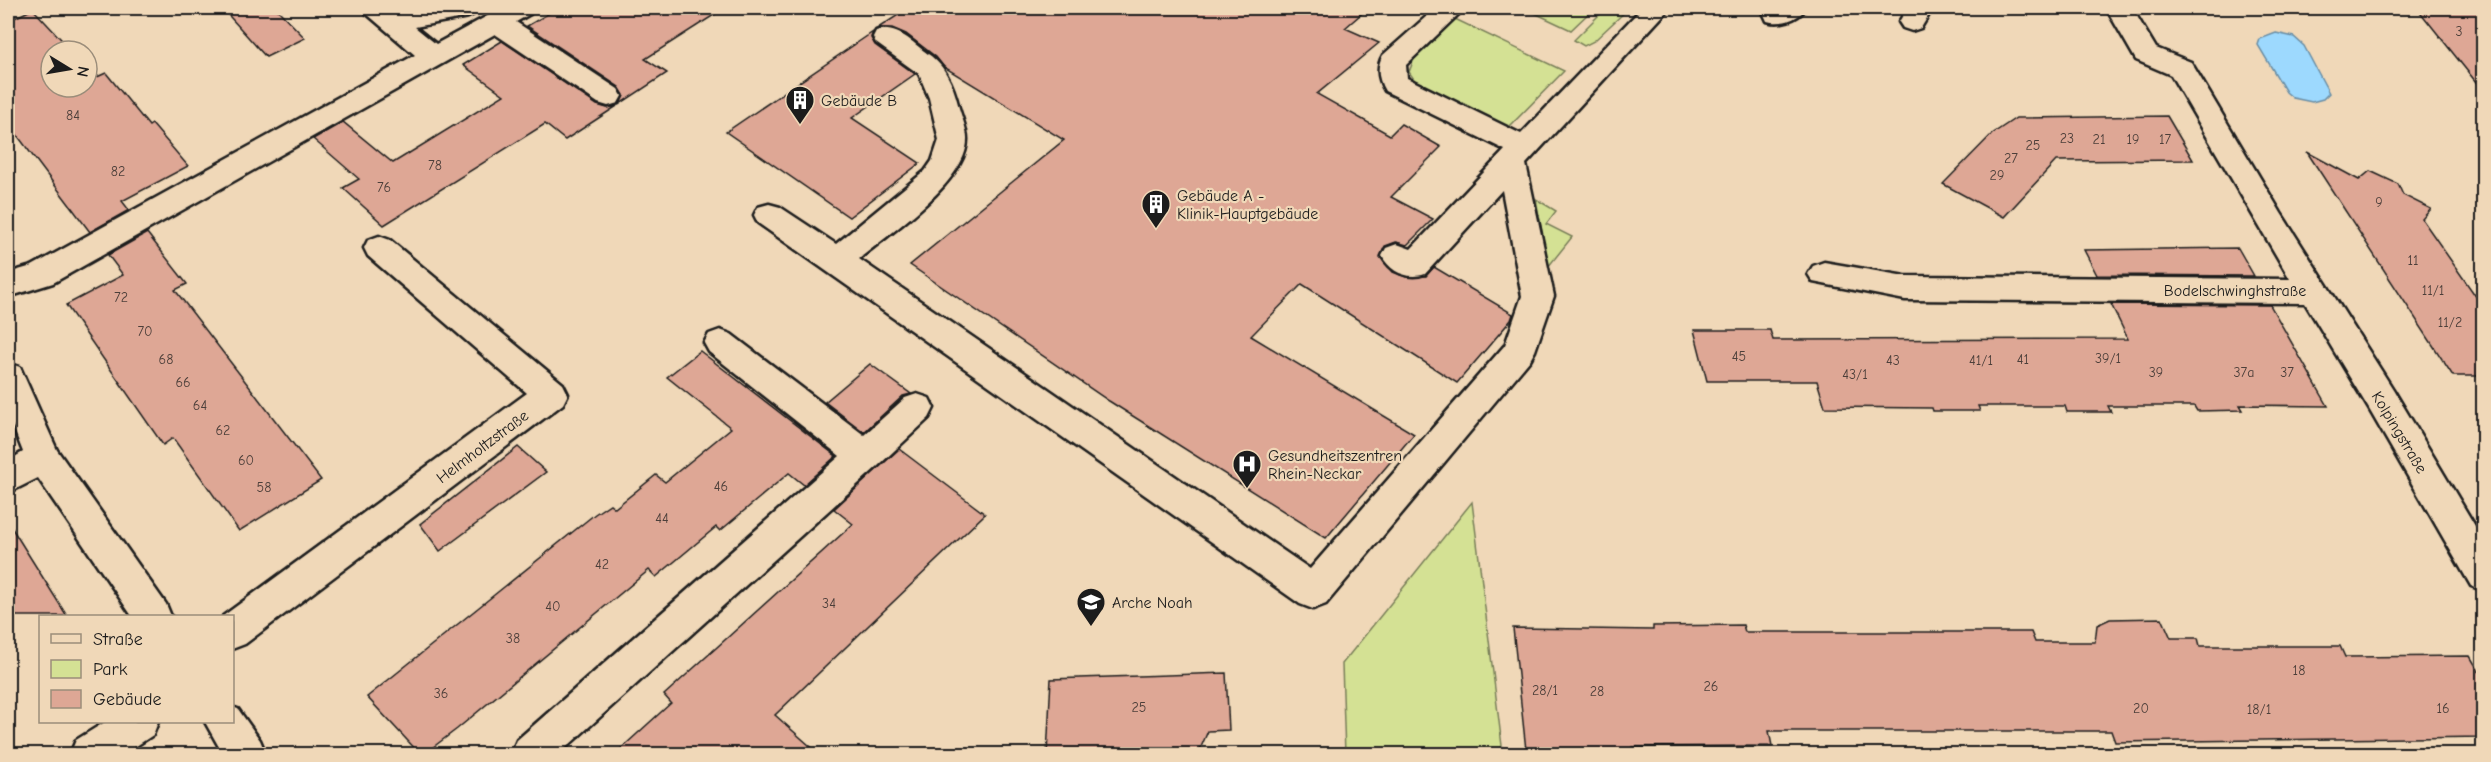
<svg xmlns="http://www.w3.org/2000/svg" width="2491" height="762" viewBox="0 0 2491 762" font-family="'Comic Neue',sans-serif">
<style>
.green{fill:#d4e194;stroke:#787e58;stroke-width:1.5}
.water{fill:#9dd9fe;stroke:#698da4;stroke-width:1.5}
.building{fill:#dea795;stroke:#1c1c1c;stroke-width:1.5}
.lines{fill:none;stroke-linecap:round;stroke-linejoin:round}
.minor-casing{stroke:#1c1c1c;stroke-width:5}
.minor{fill:#f0d8b8;fill-rule:evenodd}
.labels{text-anchor:middle;stroke-width:4.5;stroke-linejoin:round;paint-order:stroke}
.number-label{font-size:14px;fill:#4c3f3a}
.poi-label{font-size:16px;fill:#1c1c1c;stroke:#f0d8b8;text-anchor:start}
.street-label{font-size:16px;fill:#1c1c1c;stroke:#f0d8b8}
</style>
<rect width="100%" height="100%" fill="#f0d8b8"/>
<filter id="ink" filterUnits="userSpaceOnUse"><feTurbulence type="fractalNoise" baseFrequency=".0167" numOctaves="2"/><feDisplacementMap in="SourceGraphic" scale="12" xChannelSelector="R" yChannelSelector="G"/><feConvolveMatrix kernelMatrix="1 2 1 2 8 2 1 2 1" color-interpolation-filters="sRGB"/></filter>
<g filter="url(#ink)">
<g class="green">
<path d="M1524 8H1594L1571 30Z"/>
<path d="M1606 8H1629L1594 41 1584 46 1574 40Z"/>
<path d="M1455 19 1564 71 1510 126 1499 127 1418 85 1409 72 1414 59Z"/>
<path d="M1536 199 1556 211 1546 224 1572 237 1548 267Z"/>
<path d="M1472 502 1503 754H1345L1342 664Z"/>
</g>
<path class="water" d="M2276 33 2294 37 2304 46 2329 93 2323 99 2312 102 2293 98 2286 92 2258 45 2260 39Z"/>
<g class="building">
<path d="M222 8H276L305 38 266 57Z"/>
<path d="M558 8H725L645 59 667 73 620 104 624 95 619 87 527 26Z"/>
<path d="M909 8H1368L1345 28 1379 43 1317 94 1390 135 1401 124 1441 147 1391 197 1433 219 1407 245 1396 242 1385 246 1380 257 1393 272 1406 277 1426 276 1434 267 1513 314 1511 320 1457 383 1302 284 1251 336 1414 434 1326 538 1109 401 910 265 1064 140 944 67 936 57 906 34 892 28H878Z"/>
<path d="M2417 8H2484V92Z"/>
<path d="M33 9 72 51H51V87H87V67L97 77 106 73 149 126 152 124 188 166 122 201 129 210 90 232 8 123V21Z"/>
<path d="M873 32 871 38 875 45 915 74 852 118 920 163 849 217 726 132Z"/>
<path d="M502 41 597 105 607 108 617 106 565 140 545 124 384 225 343 188 359 179 313 139 343 122 393 163 504 95 463 65Z"/>
<path d="M2167 116 2193 160 2056 161 2004 217 1943 184 1992 134 2016 118Z"/>
<path d="M2307 152 2359 180 2370 171 2398 184 2403 195 2431 209 2422 219 2484 308V376H2453Z"/>
<path d="M147 233 187 284 175 290 321 480 239 531 173 438 163 445 66 305 123 275 108 255Z"/>
<path d="M2238 248 2254 276 2097 275 2084 250Z"/>
<path d="M2111 304 2270 305 2328 406 2240 405 2243 410 2197 411 2194 406H2108L2111 412H2067L2065 406H1978L1980 411H1933L1932 408 1825 407 1817 381H1707L1694 330H1770L1773 340 2128 339Z"/>
<path d="M700 351 836 456 804 485 789 473 720 531 716 527 656 577 649 570 457 729 424 754H420L367 697 595 514 610 504 615 508 656 475 665 482 731 428 667 377Z"/>
<path d="M870 364 911 394 903 396 864 432 825 402Z"/>
<path d="M518 447 546 472 440 551 420 524Z"/>
<path d="M899 449 985 514 775 715 819 754H615L671 703 664 695 853 524 834 509Z"/>
<path d="M8 522 67 616H8Z"/>
<path d="M2162 618 2171 638H2198L2200 646H2340L2345 657 2470 656 2484 680V737L2115 742 2111 731H1769L1772 746 1632 747 1633 753 1526 750 1513 628 1653 630V626L1743 625 1745 632H2031L2035 642H2095L2097 625 2110 619Z"/>
<path d="M1226 673 1229 730 1208 731 1198 754H1047L1051 679Z"/>
</g>
<g class="lines">
<g class="minor-casing">
<g id="minor">
<path d="M363 8H392L398 13 428 8H478L474 14 468 17 415 27 436 44 502 8H534L530 14 516 22 618 89 622 96 618 103 608 106 598 103 495 34 53 283 8 297V273L32 266 415 55 367 14Z"/>
<path d="M1436 8H1465L1406 65 1407 78 1521 134 1642 8H1670L1526 164 1554 296 1535 351 1530 360 1326 604 1313 609 1300 604 758 223 754 215 758 207 769 204 780 207 836 244 925 171 932 161 939 140 929 98 919 74 876 43 873 37 876 31C897 25 913 43 928 54 946 66 954 87 959 108 962 118 967 129 967 139 968 181 889 234 859 259L1310 569 1505 345 1522 296 1502 190 1425 274C1408 280 1390 272 1382 256L1386 248 1397 244 1411 249 1505 150 1385 91C1378 79 1376 67 1383 55Z"/>
<path d="M1761 8H1806C1798 20 1780 25 1767 21Z"/>
<path d="M1907 8H1933L1921 28 1912 31 1903 28 1899 22Z"/>
<path d="M2106 8H2132L2156 48 2191 62 2281 213 2393 389 2484 541V591L2471 586 2369 409 2305 303 1905 300 1813 282 1808 274 1813 266 1824 262 1905 276 2290 279 2171 75 2136 60Z"/>
<path d="M379 236 390 240 563 384 568 394 563 404 245 644 232 649V616H223L527 393 368 256 364 248 368 240Z"/>
<path d="M720 330 731 334 864 435 905 398 917 394 929 398 934 408 929 418 878 466 559 754H511L517 740 840 456 709 352 704 343 709 334Z"/>
<path d="M8 363 20 367 57 450 166 604 171 616H132L38 478 8 493V461L23 452 8 414Z"/>
<path d="M232 707 238 709 260 740 266 754H223L205 722H232Z"/>
<path d="M105 722H158L153 735 124 754H70L76 740Z"/>
</g>
</g>
<use href="#minor" class="minor"/>
</g>
</g>
<defs>
<g id="building-pin" transform="scale(1.5)"><path d="M0 17L-7.5 6A9.5 9.5 0 1 1 7.5 6Z" fill="#1c1c1c" stroke="#f0d8b8"/><path d="M-4-6H4V6H1V3H-1V6H-4ZM-2.5-4.3h1.7v1.8h-1.7ZM.8-4.3h1.7v1.8H.8ZM-2.5-1h1.7V.8h-1.7ZM.8-1h1.7V.8H.8Z" fill="#fff"/></g>
<g id="hospital-pin" transform="scale(1.5)"><path d="M0 17L-7.5 6A9.5 9.5 0 1 1 7.5 6Z" fill="#1c1c1c" stroke="#f0d8b8"/><path d="M-5-5h3v3.5h4V-5h3V5h-3V1.5h-4V5h-3Z" fill="#fff"/></g>
<g id="school-pin" transform="scale(1.5)"><path d="M0 17L-7.5 6A9.5 9.5 0 1 1 7.5 6Z" fill="#1c1c1c" stroke="#f0d8b8"/><path d="M0-5L7-2L0 1L-7-2ZM-4 1L0 2.5L4 1V4Q0 6-4 4Z" fill="#fff"/></g>
</defs>
<g fill-rule="evenodd">
<use href="#building-pin" x="800" y="100"/>
<use href="#building-pin" x="1156" y="204"/>
<use href="#hospital-pin" x="1247" y="464"/>
<use href="#school-pin" x="1091" y="602"/>
</g>
<g class="labels">
<g class="number-label">
<text x="2459" y="36">3</text>
<text x="73" y="120">84</text>
<text x="2067" y="143">23</text>
<text x="2099" y="144">21</text>
<text x="2133" y="144">19</text>
<text x="2165" y="144">17</text>
<text x="2033" y="150">25</text>
<text x="2011" y="163">27</text>
<text x="435" y="170">78</text>
<text x="118" y="176">82</text>
<text x="1997" y="180">29</text>
<text x="384" y="192">76</text>
<text x="2379" y="207">9</text>
<text x="2413" y="265">11</text>
<text x="2433" y="295">11/1</text>
<text x="121" y="302">72</text>
<text x="2450" y="327">11/2</text>
<text x="145" y="336">70</text>
<text x="1739" y="361">45</text>
<text x="2108" y="363">39/1</text>
<text x="166" y="364">68</text>
<text x="2023" y="364">41</text>
<text x="1893" y="365">43</text>
<text x="1981" y="365">41/1</text>
<text x="2156" y="377">39</text>
<text x="2244" y="377">37a</text>
<text x="2287" y="377">37</text>
<text x="1855" y="379">43/1</text>
<text x="183" y="387">66</text>
<text x="200" y="410">64</text>
<text x="223" y="435">62</text>
<text x="246" y="465">60</text>
<text x="721" y="491">46</text>
<text x="264" y="492">58</text>
<text x="662" y="523">44</text>
<text x="602" y="569">42</text>
<text x="829" y="608">34</text>
<text x="553" y="611">40</text>
<text x="513" y="643">38</text>
<text x="2299" y="675">18</text>
<text x="1711" y="691">26</text>
<text x="1545" y="695">28/1</text>
<text x="1597" y="696">28</text>
<text x="441" y="698">36</text>
<text x="1139" y="712">25</text>
<text x="2141" y="713">20</text>
<text x="2443" y="713">16</text>
<text x="2259" y="714">18/1</text>
</g>
<g class="poi-label">
<text x="821" y="106">Gebäude B</text>
<text x="1177" y="201">Gebäude A -<tspan x="1177" dy="18">Klinik-Hauptgebäude</tspan></text>
<text x="1268" y="461">Gesundheitszentren<tspan x="1268" dy="18">Rhein-Neckar</tspan></text>
<text x="1112" y="608">Arche Noah</text>
</g>
<g class="street-label">
<text x="2235" y="296">Bodelschwinghstraße</text>
<text transform="translate(2400 432) rotate(59)" y="6">Kolpingstraße</text>
<text transform="translate(482 446) rotate(-37)" y="6">Helmholtzstraße</text>
</g>
</g>
<rect width="2491" height="762" fill="none" stroke="#f0d8b8" stroke-width="30"/>
<rect x="15" y="15" width="2461" height="732" fill="none" stroke="#1c1c1c" stroke-width="2" filter="url(#ink)"/>
<rect x="39" y="615" width="195" height="108" fill="#f0d8b8" stroke="#9b8d7a" stroke-width="1.5"/>
<rect x="51" y="634" width="30" height="9" fill="#f0d8b8" stroke="#9b8d7a" stroke-width="1.5"/>
<text x="93" y="645" font-size="18" fill="#1c1c1c">Straße</text>
<rect x="51" y="660" width="30" height="18" fill="#d4e194" stroke="#9b8d7a" stroke-width="1.5"/>
<text x="93" y="675" font-size="18" fill="#1c1c1c">Park</text>
<rect x="51" y="690" width="30" height="18" fill="#dea795" stroke="#9b8d7a" stroke-width="1.5"/>
<text x="93" y="705" font-size="18" fill="#1c1c1c">Gebäude</text>
<g transform="translate(69 69) rotate(101)"><circle r="28" fill="#f0d8b8" stroke="#9b8d7a" stroke-width="1.5"/>
<path d="M0-4.5L10 22L0 15L-10 22Z" fill="#1c1c1c"/>
<text y="-9" font-size="16" font-weight="bold" text-anchor="middle" fill="#1c1c1c">N</text>
</g>
</svg>
